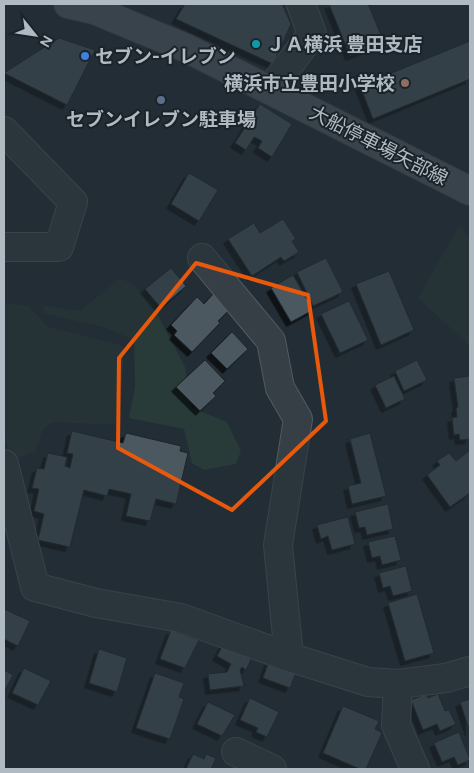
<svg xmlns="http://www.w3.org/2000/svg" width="474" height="773" viewBox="0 0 474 773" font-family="Figtree,'Noto Sans JP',sans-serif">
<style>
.green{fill:#283b38}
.building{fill:#4b5860;stroke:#1d252c;filter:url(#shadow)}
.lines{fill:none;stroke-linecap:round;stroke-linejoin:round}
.minor-casing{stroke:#535c63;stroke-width:30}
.major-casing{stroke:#3f474f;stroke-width:30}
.minor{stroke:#363f46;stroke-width:28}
.major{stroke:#545e66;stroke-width:28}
.marked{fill:none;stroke:#e8590c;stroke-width:4;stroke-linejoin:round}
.culture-dot{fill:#0f9aa8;stroke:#1b232a;stroke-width:2}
.shop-dot{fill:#3f7fe0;stroke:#1b232a;stroke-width:2}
.education-dot{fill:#8d6e63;stroke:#1b232a;stroke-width:2}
.service-dot{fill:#5c6f8a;stroke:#1b232a;stroke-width:2}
.labels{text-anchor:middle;stroke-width:4;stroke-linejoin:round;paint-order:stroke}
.poi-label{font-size:19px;font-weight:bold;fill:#b0bac2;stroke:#1b232a;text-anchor:start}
.street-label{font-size:19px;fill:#b0bac2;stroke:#1b232a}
</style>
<defs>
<filter id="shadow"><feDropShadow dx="-4.5" dy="4.5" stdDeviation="0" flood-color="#0009"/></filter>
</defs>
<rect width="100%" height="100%" fill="#222d35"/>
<g class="green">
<path d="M459 226 470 239V346L418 298Z"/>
<path d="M119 279 131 282 152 304 185 367 192 408 227 422 241 451 236 464 204 470 192 463 184 429 129 418 135 387 134 340 106 328 43 313 44 306 80 311Z"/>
<path d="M4 303 28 306 48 327 124 346 119 425 52 422 43 429 35 452 12 460 4 434Z"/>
</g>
<g class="building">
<path d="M185 4H282L291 24 273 64 176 19Z"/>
<path d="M329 4H368L384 42 350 56Z"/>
<path d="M59 38 95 50 67 105 4 73Z"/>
<path d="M470 41V79L373 119 360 86Z"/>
<path d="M260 104 292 124 272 157 258 148 262 141 254 137 246 150 235 143Z"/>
<path d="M189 173 218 190 199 221 171 204Z"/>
<path d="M283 219 296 239 292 241 299 252 284 261 281 257 252 276 228 239 254 223 260 233Z"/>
<path d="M326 258 343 292 313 306 297 272Z"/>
<path d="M171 268 186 286 161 308 145 289Z"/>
<path d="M389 271 414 330 381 345 356 284Z"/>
<path d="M293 275 313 310 291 322 271 288Z"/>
<path d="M215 292 231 308 218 321 220 323 192 352 174 335 177 331 171 325 197 297 204 304Z"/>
<path d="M349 301 368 340 340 353 321 314Z"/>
<path d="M232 332 248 349 227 369 211 353Z"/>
<path d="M205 360 225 381 213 393 216 396 200 411 176 387Z"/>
<path d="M417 360 427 380 404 391 395 371Z"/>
<path d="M394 376 405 399 386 408 375 385Z"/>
<path d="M470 376V439L460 440 459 434 454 435 452 418 457 417 456 408 458 407 454 378Z"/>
<path d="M72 431 123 443 126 433 181 446 180 451 188 453 176 504 156 499 150 521 126 516 131 494 109 489 107 496 84 490 70 547 38 540 44 514 34 511 39 489 32 488 37 468 44 469 48 453 67 457 65 466 70 468 73 454 67 453Z"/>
<path d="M370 433 386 496 352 504 348 486 361 483 350 439Z"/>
<path d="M470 450V493L450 507 427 475 440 465 437 461 449 453 456 461Z"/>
<path d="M388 504 393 529 367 535 365 527 359 528 355 512Z"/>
<path d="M348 517 355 544 332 550 328 536 321 539 317 525Z"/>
<path d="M395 536 401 560 382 565 380 556 372 558 368 542Z"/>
<path d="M406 566 412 591 393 596 390 586 383 588 379 573Z"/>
<path d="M417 594 434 653 405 661 388 603Z"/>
<path d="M4 609 30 621 18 646 4 639Z"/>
<path d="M171 630 199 640 185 668 160 659Z"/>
<path d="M224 643 253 655 246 670 242 667 240 670 244 686 210 690 208 674 227 672 231 664 217 656Z"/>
<path d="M99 649 127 658 117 692 89 683Z"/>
<path d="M269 661 297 670 290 688 263 678Z"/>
<path d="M24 668 51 681 38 705 12 693Z"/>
<path d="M4 670 13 675 4 692Z"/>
<path d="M155 673 184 683 179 697 184 699 170 739 136 728Z"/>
<path d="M426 694 428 698 438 694 445 711 449 710 456 724 440 731 437 724 423 730 411 700Z"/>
<path d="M250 698 279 712 267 737 256 732 258 728 240 720Z"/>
<path d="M470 699V732L460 702Z"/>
<path d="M208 702 235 715 222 736 197 724Z"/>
<path d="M343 706 379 721 375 729 382 733 366 769H360L323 753Z"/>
<path d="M459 732 470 760 458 765 454 757 442 762 434 743Z"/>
<path d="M193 754 204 759 206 754 216 758 211 769H186Z"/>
</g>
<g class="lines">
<g class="minor-casing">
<g id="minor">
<path d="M270 90 312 34 301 4"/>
<path d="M4 131 73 202 59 247H4"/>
<path d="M202 258 271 341 280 388 298 419 278 545 289 657"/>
<path d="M4 464 35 587 96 603 181 618 289 657 368 682 398 684 446 678 470 671"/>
<path d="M398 684 396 725 415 769"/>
<path d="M236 752 272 769"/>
</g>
</g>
<g class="major-casing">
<path id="major" d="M68 4 94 10 186 48 470 191"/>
</g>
<use href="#minor" class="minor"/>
<use href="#major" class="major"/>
</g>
<path d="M0 0H474V773H0ZM196 263 308 295 326 421 232 510 118 448 119 358Z" fill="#222d35" fill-opacity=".55" fill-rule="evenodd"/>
<path class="marked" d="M196 263 308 295 326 421 232 510 118 448 119 358Z"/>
<circle class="culture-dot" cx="256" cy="44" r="5"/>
<circle class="shop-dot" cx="85" cy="56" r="5"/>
<circle class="education-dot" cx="405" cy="83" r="5"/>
<circle class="service-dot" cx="161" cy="100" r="5"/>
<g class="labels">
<g class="poi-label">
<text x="266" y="51">ＪＡ横浜 豊田支店</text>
<text x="95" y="63">セブン-イレブン</text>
<text x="395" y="90" text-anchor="end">横浜市立豊田小学校</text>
<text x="161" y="126" text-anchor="middle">セブンイレブン駐車場</text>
</g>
<g class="street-label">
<text transform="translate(379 145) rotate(27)" y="7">大船停車場矢部線</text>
</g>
</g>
<rect width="474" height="773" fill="none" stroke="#b0bac2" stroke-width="10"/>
<g transform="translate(35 35) rotate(120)" stroke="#1b232a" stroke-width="4" paint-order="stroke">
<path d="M0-4L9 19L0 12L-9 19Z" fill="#b0bac2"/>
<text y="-8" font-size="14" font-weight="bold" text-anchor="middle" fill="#b0bac2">N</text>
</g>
</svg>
